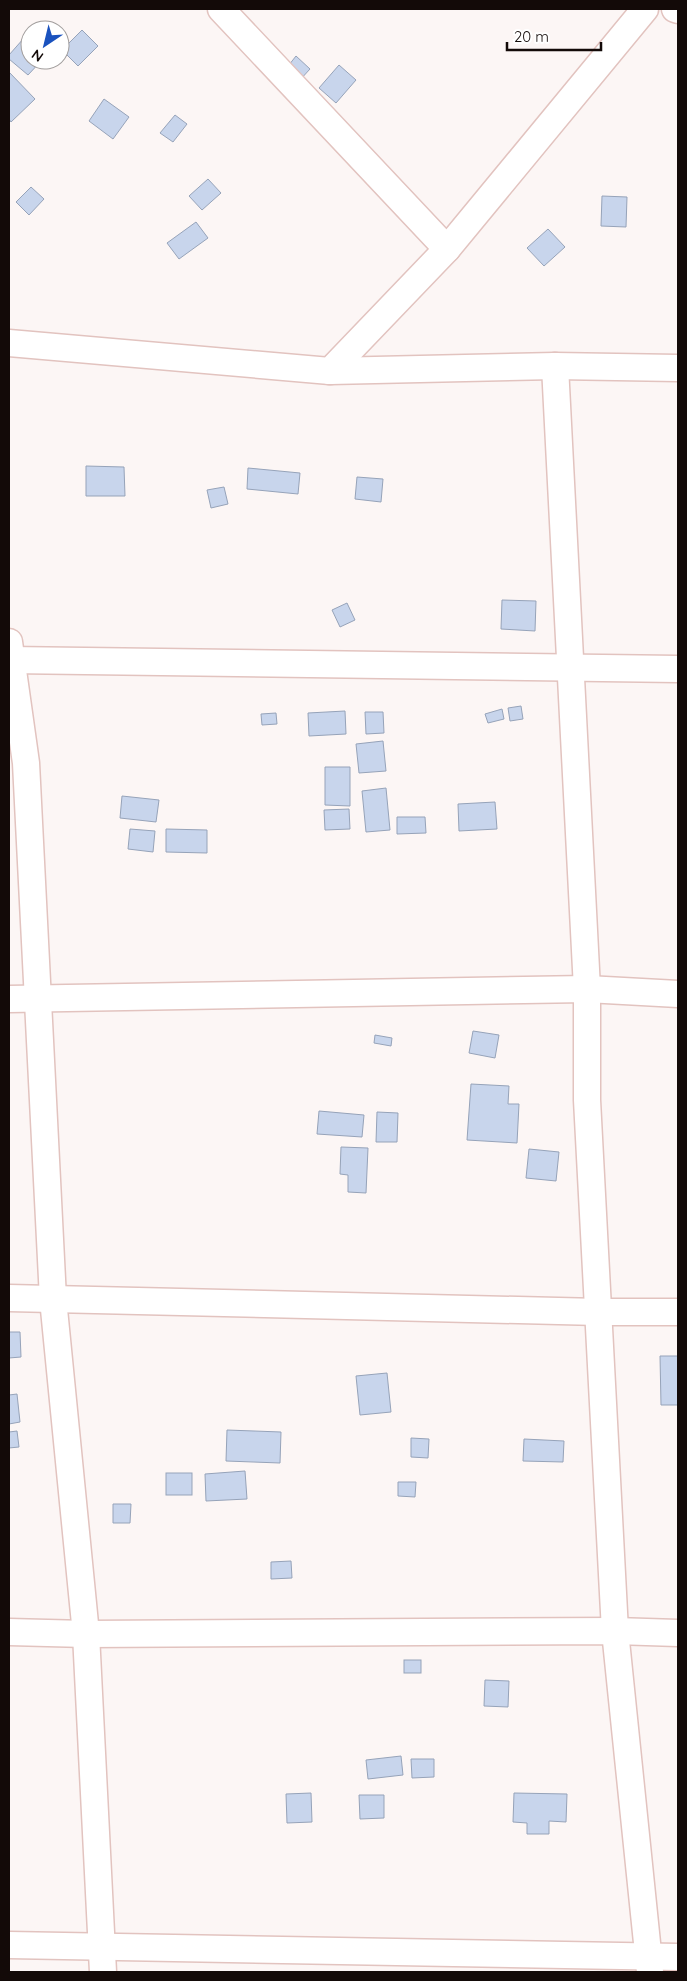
<svg xmlns="http://www.w3.org/2000/svg" width="687" height="1981" viewBox="0 0 687 1981" font-family="Quicksand,sans-serif">
<style>
.building{fill:#c8d5ec;stroke:#96a3b9}
.lines{fill:none;stroke-linecap:round;stroke-linejoin:round}
.minor-casing{stroke:#e2c3bf;stroke-width:29}
.minor{stroke:#fff;stroke-width:26}
</style>
<rect width="100%" height="100%" fill="#fcf6f5"/>
<g class="building">
<path d="M82 30 98 46 78 66 62 50Z"/>
<path d="M24 38 30 44V60H42L28 75 9 59V55Z"/>
<path d="M296 56 310 69 299 81 285 70Z"/>
<path d="M339 65 356 80 336 103 319 88Z"/>
<path d="M9 72 35 99 11 122 9 119Z"/>
<path d="M104 99 129 117 113 139 89 121Z"/>
<path d="M175 115 187 124 173 142 160 133Z"/>
<path d="M208 179 221 193 202 210 189 196Z"/>
<path d="M31 187 44 199 29 215 16 202Z"/>
<path d="M602 196 627 197 626 227 601 226Z"/>
<path d="M196 222 208 238 179 259 167 243Z"/>
<path d="M548 229 565 247 544 266 527 248Z"/>
<path d="M86 466 124 467 125 496H86Z"/>
<path d="M248 468 300 473 298 494 247 489Z"/>
<path d="M357 477 383 479 381 502 355 499Z"/>
<path d="M224 487 228 504 211 508 207 490Z"/>
<path d="M502 600 536 601 535 631 501 629Z"/>
<path d="M347 603 355 620 340 627 332 610Z"/>
<path d="M521 706 523 719 510 721 508 708Z"/>
<path d="M502 709 504 719 488 723 485 714Z"/>
<path d="M345 711 346 734 309 736 308 713Z"/>
<path d="M365 712H383L384 733 366 734Z"/>
<path d="M276 713 277 724 262 725 261 714Z"/>
<path d="M383 741 386 771 359 773 356 744Z"/>
<path d="M325 767H350V806L325 805Z"/>
<path d="M386 788 390 830 366 832 362 791Z"/>
<path d="M122 796 159 800 156 822 120 818Z"/>
<path d="M495 802 497 829 459 831 458 804Z"/>
<path d="M349 809 350 829 325 830 324 810Z"/>
<path d="M397 817H425L426 833 397 834Z"/>
<path d="M130 829 155 831 153 852 128 849Z"/>
<path d="M166 829 207 830V853L166 852Z"/>
<path d="M473 1031 499 1035 495 1058 469 1053Z"/>
<path d="M375 1035 392 1038 391 1046 374 1043Z"/>
<path d="M471 1084 509 1086 508 1104H519L517 1143 467 1140Z"/>
<path d="M319 1111 364 1115 362 1137 317 1134Z"/>
<path d="M377 1112 398 1113 397 1142H376Z"/>
<path d="M341 1147 368 1148 366 1193 348 1192V1175L340 1174Z"/>
<path d="M529 1149 559 1152 556 1181 526 1178Z"/>
<path d="M9 1332H20L21 1357 9 1358Z"/>
<path d="M660 1356H678V1405H661Z"/>
<path d="M387 1373 391 1412 360 1415 356 1376Z"/>
<path d="M17 1394 20 1422 9 1424V1395Z"/>
<path d="M227 1430 281 1432 280 1463 226 1461Z"/>
<path d="M17 1431 19 1447 9 1448V1432Z"/>
<path d="M411 1438 429 1439 428 1458 411 1457Z"/>
<path d="M524 1439 564 1441 563 1462 523 1461Z"/>
<path d="M245 1471 247 1499 206 1501 205 1474Z"/>
<rect x="166" y="1473" width="26" height="22"/>
<path d="M398 1482H416L415 1497 398 1496Z"/>
<path d="M113 1504H131L130 1523H113Z"/>
<path d="M291 1561 292 1578 271 1579V1562Z"/>
<rect x="404" y="1660" width="17" height="13"/>
<path d="M485 1680 509 1681 508 1707 484 1706Z"/>
<path d="M401 1756 403 1775 368 1779 366 1760Z"/>
<path d="M411 1759H434V1777L412 1778Z"/>
<path d="M311 1793 312 1822 287 1823 286 1794Z"/>
<path d="M514 1793 567 1794 566 1822 549 1821V1834H527V1823L513 1822Z"/>
<path d="M359 1795H384V1818L360 1819Z"/>
</g>
<g class="lines">
<g class="minor-casing">
<g id="minor">
<path d="M221 9 447 249"/>
<path d="M675 9 678 10"/>
<path d="M9 343 330 371 447 249 645 9"/>
<path d="M555 366 587 989V1100L615 1631 650 1972"/>
<path d="M330 371 555 366 678 368"/>
<path d="M9 642 26 763 53 1299 86 1634 103 1972"/>
<path d="M9 660 678 669"/>
<path d="M9 999 587 989 678 994"/>
<path d="M9 1298 599 1312H678"/>
<path d="M9 1632 86 1634 615 1631 678 1633"/>
<path d="M9 1945 678 1957"/>
</g>
</g>
<use href="#minor" class="minor"/>
</g>
<rect width="687" height="1981" fill="none" stroke="#130a08" stroke-width="20"/>
<g transform="translate(45 45) rotate(215)"><circle r="24" fill="#ffffff" stroke="#a19d9c"/>
<path d="M0-4L9 19L0 12L-9 19Z" fill="#1a52be"/>
<text y="-8" font-size="14" font-weight="bold" text-anchor="middle" fill="#130a08">N</text>
</g>
<path d="M507 42v8h94v-8" fill="none" stroke="#130a08" stroke-width="2.5"/>
<text x="514" y="42" font-size="15" fill="#130a08" stroke="#ffffff" stroke-width="4" paint-order="stroke">20 m</text>
</svg>
